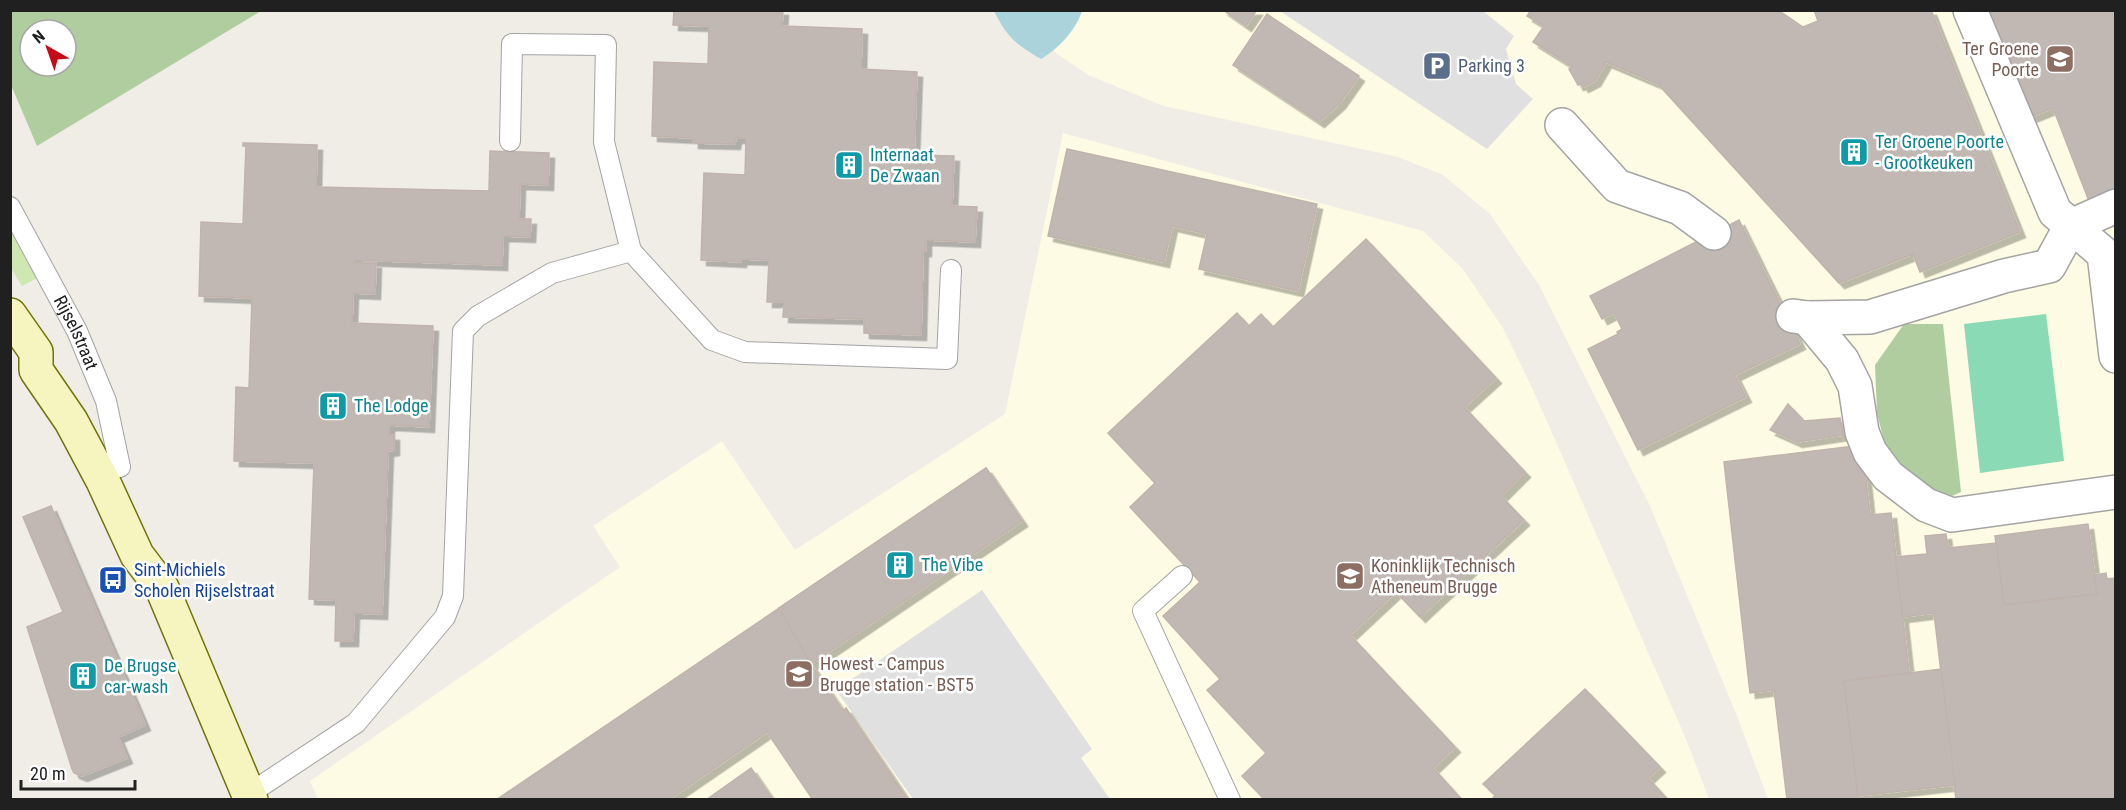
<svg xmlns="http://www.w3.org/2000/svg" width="2126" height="810" viewBox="0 0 2126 810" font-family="'Roboto Condensed',sans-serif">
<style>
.education{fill:#fdfbe3}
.grass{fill:#cfe7b1}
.forest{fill:#b0cd9f;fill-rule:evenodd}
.pitch{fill:#8bdab6}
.parking{fill:#e0e0e0}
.water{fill:#abd3db}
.building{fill:#c1b8b4;stroke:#c1b3ab;stroke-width:1.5;filter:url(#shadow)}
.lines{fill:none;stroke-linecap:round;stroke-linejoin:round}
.lane-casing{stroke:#a4a4a4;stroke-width:22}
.street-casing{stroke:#a4a4a4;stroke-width:36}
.secondary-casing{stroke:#6f730c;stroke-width:36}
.lane{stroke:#fff;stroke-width:20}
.street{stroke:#fff;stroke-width:33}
.secondary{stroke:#f6f5c0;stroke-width:33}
.labels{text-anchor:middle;stroke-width:5;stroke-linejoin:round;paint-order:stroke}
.education-label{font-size:18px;fill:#785e54;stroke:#fff;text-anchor:start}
.service-label{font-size:18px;fill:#4e5e75;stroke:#fff;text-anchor:start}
.culture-label{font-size:18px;fill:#0d838f;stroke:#fff;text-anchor:start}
.street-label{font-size:18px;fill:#202020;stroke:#fff}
.transit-label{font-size:18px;fill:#164399;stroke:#fff;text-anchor:start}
</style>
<defs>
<filter id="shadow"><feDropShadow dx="5.5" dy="5.5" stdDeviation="0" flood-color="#0004"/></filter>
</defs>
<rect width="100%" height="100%" fill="#f0ede7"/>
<g class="education">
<path d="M995 11H2115V799H1768L1737 716 1650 506 1539 285 1490 214 1443 175 1398 157 1164 106 1088 75Z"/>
<path d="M1063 133 1423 231 1462 268 1503 328 1535 394 1686 739 1709 799 318 800 310 781 620 567 593 526 722 441 795 550 1005 414Z"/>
</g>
<path class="grass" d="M10 227 37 278 22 286 11 268Z"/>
<g class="forest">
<path d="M10 11 11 10 261 11 37 146 11 85ZM30 30H66V66H30Z"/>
<path d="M1904 324H1943L1961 492 1943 500 1917 486 1886 449 1877 413 1875 365Z"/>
</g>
<path class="pitch" d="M2046 314 2064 461 1980 473 1964 324Z"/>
<g class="parking">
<path d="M1280 11H1483L1514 36 1506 49 1516 84 1533 99 1487 149Z"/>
<path d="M982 590 1092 749 1081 758 1110 799H913L836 690Z"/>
</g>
<path class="water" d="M994 11H1082C1076 30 1058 49 1041 59 1015 44 1007 37 994 11Z"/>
<g class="building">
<path d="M674 10H783L782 26 862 29 861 69 917 72 914 155 954 156 952 206 977 207 975 242 926 240V251H923L921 335 864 333V319L783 317 784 302H767L769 260 741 259V262L701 260 704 173 745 175 746 138H736L735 144 693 143V138L652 136 654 62 708 64 709 26 673 25Z"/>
<path d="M1223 10H1257L1246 26Z"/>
<path d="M1531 10H1778L1803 27 1818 21 1814 10H1931L2020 232 1920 272 1913 254 1839 283 1658 84 1606 62 1595 81 1583 87 1581 84 1578 85 1569 69 1572 67 1570 65 1533 42 1544 26 1527 16Z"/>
<path d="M1984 10H2116V191L2089 201 2053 108 2028 118Z"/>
<path d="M1267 14 1359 76 1340 103 1319 122 1233 65Z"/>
<path d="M243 143 317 145 316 187 489 191 490 151 549 153 548 185 520 184 519 219H531L530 237 503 236 502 265 354 260V263H376L375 294 353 293 352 323 433 326 429 427 389 425V435H394V450L388 451 382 614 354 613 353 641H335L336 600 309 599 314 463 234 461 236 387 249 388 252 298 199 296 201 222 243 224 246 146H243Z"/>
<path d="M1067 149 1317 204 1298 291 1199 269 1207 234 1172 226 1164 262 1048 236Z"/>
<path d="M1739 220 1800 344 1735 375 1746 397 1638 450 1588 349 1618 334 1617 332 1622 329 1614 313 1602 319 1590 296Z"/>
<path d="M1366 239 1496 378 1464 407 1525 472 1501 496 1524 520 1420 617 1396 592 1350 635 1455 747 1433 768 1462 800H1265L1242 776 1266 753 1207 690 1220 679 1163 616 1200 582 1130 507 1155 483 1108 433 1237 313 1249 326 1261 314 1273 327Z"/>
<path d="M1788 404 1804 421 1840 418 1844 435 1797 442 1770 430Z"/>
<path d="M1862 445 1870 515 1891 513 1909 673 1844 681 1858 800H1809V798L1787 800 1774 690 1750 693 1724 462Z"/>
<path d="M986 468 1022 521 811 664 843 711 846 708 908 800H813L767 732 668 800H496Z"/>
<path d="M986 468 1022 521 811 664 779 608Z"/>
<path d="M51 506 145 725 118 737 127 758 82 776 74 773 72 769 27 627 63 612 23 517Z"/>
<path d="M2088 524 2097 594 2004 605 1995 536Z"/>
<path d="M1946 534 1948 548 1996 543 2004 605 2097 594 2094 575 2106 573 2107 579 2116 578V800H1956L1934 613 1903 617 1895 557 1927 554 1925 536Z"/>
<path d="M1941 669 1955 785 1858 796 1844 681Z"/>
<path d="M1585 689 1660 767 1648 778 1668 800H1492L1495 795 1483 784Z"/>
<path d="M751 768 773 800H706Z"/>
</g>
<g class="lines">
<g class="lane-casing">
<g id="lane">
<path d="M510 141 512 44 606 45 604 142 631 251 712 340 745 352 947 359 951 270"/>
<path id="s1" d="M10 207 77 331 106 401 120 467"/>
<path d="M1182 576 1143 611 1230 800"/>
<path d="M249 794 356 723 445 617 453 596 463 331 478 316 552 273 631 251"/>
</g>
</g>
<g class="street-casing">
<g id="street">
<path d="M1970 10 2055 212 2104 254 2116 356"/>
<path d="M1562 125 1617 186 1680 208 1714 233"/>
<path d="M1793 316 1807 318 1870 317 2004 276 2049 266 2071 226 2116 206"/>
<path d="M1807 318 1842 360 1855 386 1862 432 1870 452 1888 476 1926 505 1952 515 2116 492"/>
</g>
</g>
<g class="secondary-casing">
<path id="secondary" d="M10 315 36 352V370L71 421 103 481 137 555 162 588 251 800"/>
</g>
<use href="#lane" class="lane"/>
<use href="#street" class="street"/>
<use href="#secondary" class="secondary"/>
</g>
<defs>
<g id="school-square" transform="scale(1.5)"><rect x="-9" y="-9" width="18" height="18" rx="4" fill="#8d6e63" stroke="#fff"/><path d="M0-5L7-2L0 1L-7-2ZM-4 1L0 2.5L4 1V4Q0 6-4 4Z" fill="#fff"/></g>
<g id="parking-square" transform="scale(1.5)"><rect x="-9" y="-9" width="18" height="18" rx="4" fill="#5c6f8a" stroke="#fff"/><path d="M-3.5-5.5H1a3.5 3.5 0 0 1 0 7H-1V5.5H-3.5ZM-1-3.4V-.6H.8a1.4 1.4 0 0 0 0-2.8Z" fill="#fff"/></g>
<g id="building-square" transform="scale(1.5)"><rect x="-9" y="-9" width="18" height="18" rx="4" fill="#0f9aa8" stroke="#fff"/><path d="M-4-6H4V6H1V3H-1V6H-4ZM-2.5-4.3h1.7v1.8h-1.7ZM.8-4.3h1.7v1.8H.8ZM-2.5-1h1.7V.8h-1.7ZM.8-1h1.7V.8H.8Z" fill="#fff"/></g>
<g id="bus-square" transform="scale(1.5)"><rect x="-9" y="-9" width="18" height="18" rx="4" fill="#1a4fb4" stroke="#fff"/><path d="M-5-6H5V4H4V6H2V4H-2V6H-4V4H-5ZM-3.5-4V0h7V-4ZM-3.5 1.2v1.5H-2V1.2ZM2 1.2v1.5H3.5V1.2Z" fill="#fff"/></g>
<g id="university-square" transform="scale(1.5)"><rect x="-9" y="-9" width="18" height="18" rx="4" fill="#8d6e63" stroke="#fff"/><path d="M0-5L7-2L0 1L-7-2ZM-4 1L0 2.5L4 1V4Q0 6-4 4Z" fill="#fff"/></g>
</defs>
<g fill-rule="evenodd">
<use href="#school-square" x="2060" y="59"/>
<use href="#parking-square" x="1437" y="66"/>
<use href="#building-square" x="1854" y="152"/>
<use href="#building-square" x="849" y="165"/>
<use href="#building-square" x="333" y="406"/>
<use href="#building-square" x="900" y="565"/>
<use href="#school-square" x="1350" y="576"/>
<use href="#bus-square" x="113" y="580"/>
<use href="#university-square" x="799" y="674"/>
<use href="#building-square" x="83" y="676"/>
</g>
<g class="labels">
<g class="education-label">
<text x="2039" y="55" text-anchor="end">Ter Groene<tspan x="2039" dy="21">Poorte</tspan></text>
<text x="1371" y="572">Koninklijk Technisch<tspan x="1371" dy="21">Atheneum Brugge</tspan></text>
<text x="820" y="670">Howest - Campus<tspan x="820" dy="21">Brugge station - BST5</tspan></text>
</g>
<g class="service-label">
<text x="1458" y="72">Parking 3</text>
</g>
<g class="culture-label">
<text x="1875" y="148">Ter Groene Poorte<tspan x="1875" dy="21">- Grootkeuken</tspan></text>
<text x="870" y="161">Internaat<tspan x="870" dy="21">De Zwaan</tspan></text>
<text x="354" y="412">The Lodge</text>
<text x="921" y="571">The Vibe</text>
<text x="104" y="672">De Brugse<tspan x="104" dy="21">car-wash</tspan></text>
</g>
<g class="street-label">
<text dy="6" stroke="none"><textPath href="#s1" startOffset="142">Rijselstraat</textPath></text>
</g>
<g class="transit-label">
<text x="134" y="576">Sint-Michiels<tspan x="134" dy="21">Scholen Rijselstraat</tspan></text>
</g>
</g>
<rect width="2126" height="810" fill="none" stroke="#202020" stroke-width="24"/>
<g transform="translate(48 48) rotate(320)"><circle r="28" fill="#ffffff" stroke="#a6a6a6" stroke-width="1.5"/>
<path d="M0-4.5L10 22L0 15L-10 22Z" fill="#c40c19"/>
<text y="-9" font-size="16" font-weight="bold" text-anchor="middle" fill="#202020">N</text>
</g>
<path d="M21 780v9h114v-9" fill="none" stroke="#202020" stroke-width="3"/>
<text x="30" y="780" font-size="18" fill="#202020" stroke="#ffffff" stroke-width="4.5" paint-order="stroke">20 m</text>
</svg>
